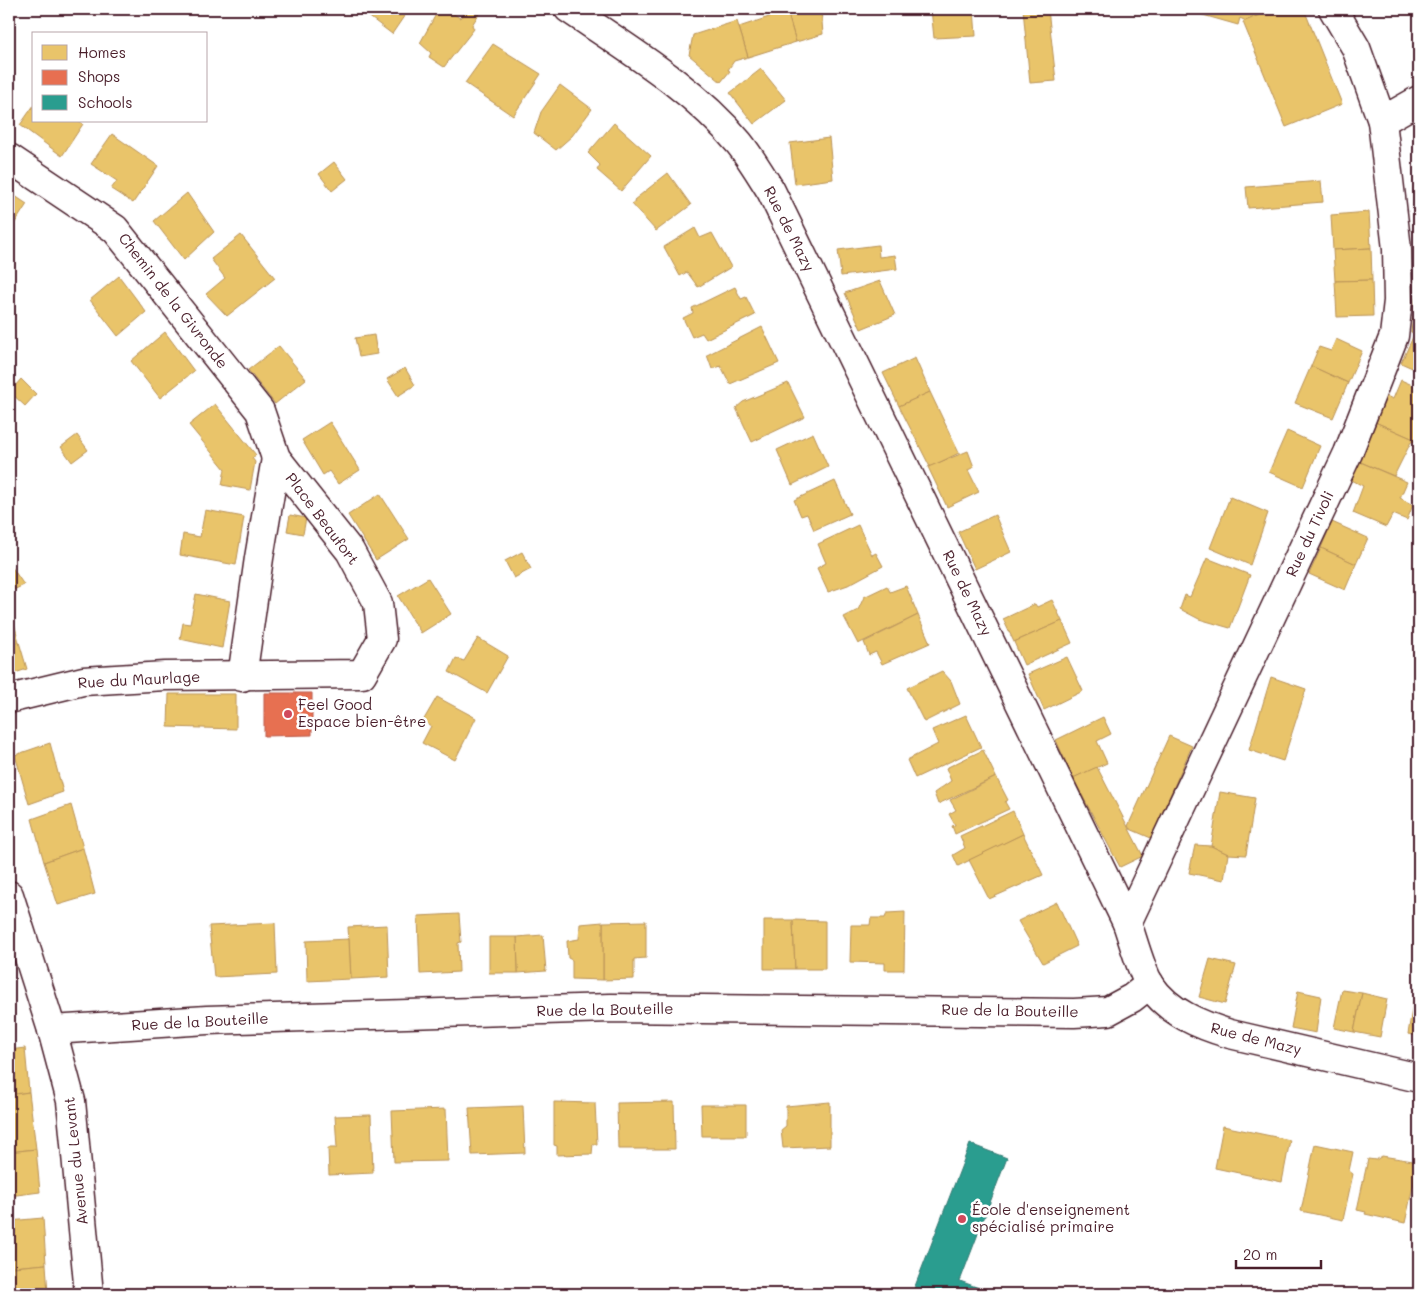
<svg xmlns="http://www.w3.org/2000/svg" width="1428" height="1303" viewBox="0 0 1428 1303" font-family="Mali,sans-serif">
<style>
.homes{fill:#e9c46a;stroke:#b99257}
.shops{fill:#e76f51;stroke:#b85746}
.schools{fill:#2a9d8f;stroke:#347771}
.lines{fill:none;stroke-linecap:round;stroke-linejoin:round}
.minor-casing{stroke:#4a1f2b;stroke-width:31}
.tertiary-casing{stroke:#4a1f2b;stroke-width:31}
.minor{stroke:#fff;stroke-width:28}
.tertiary{stroke:#fff;stroke-width:28}
.poi-dot{fill:#d1495b;stroke:#fff;stroke-width:2}
.labels{text-anchor:middle;stroke-width:5;stroke-linejoin:round;paint-order:stroke}
.street-label{font-size:15px;fill:#4a1f2b;stroke:#fff}
.poi-label{font-size:15px;fill:#4a1f2b;stroke:#fff;text-anchor:start}
</style>
<rect width="100%" height="100%" fill="#fff"/>
<filter id="ink" filterUnits="userSpaceOnUse"><feTurbulence type="fractalNoise" baseFrequency=".02" numOctaves="2"/><feDisplacementMap in="SourceGraphic" scale="10" xChannelSelector="R" yChannelSelector="G"/><feConvolveMatrix kernelMatrix="1 2 1 2 8 2 1 2 1" color-interpolation-filters="sRGB"/></filter>
<g filter="url(#ink)">
<g class="homes">
<path d="M359 9H409L392 34Z"/>
<path d="M439 9H446L460 18 466 9H482L472 25 474 29 444 67 429 57 431 53 420 43Z"/>
<path d="M795 9H821L823 34 796 42 787 11Z"/>
<path d="M931 9H974L976 36 934 38Z"/>
<path d="M1023 9H1048L1056 81 1030 83Z"/>
<path d="M1078 9H1137L1078 12Z"/>
<path d="M1198 9H1273L1246 21 1240 18 1238 25 1196 13Z"/>
<path d="M1273 9H1304L1342 104 1286 127 1243 22Z"/>
<path d="M787 11 796 42 748 57 739 27Z"/>
<path d="M737 21 748 57 734 61 728 70 730 71 721 82 689 55 693 35Z"/>
<path d="M493 44 541 74 513 116 465 83Z"/>
<path d="M761 69 786 100 754 124 730 93Z"/>
<path d="M560 85 592 109 572 136 556 150 534 133 541 112Z"/>
<path d="M34 105V121H79L83 124 62 156 20 125Z"/>
<path d="M614 123 651 156 621 191 597 170 600 165 588 153Z"/>
<path d="M112 134 158 166 133 203 111 189 117 181 91 164Z"/>
<path d="M829 138 833 179 795 184 790 143Z"/>
<path d="M334 162 347 179 332 191 319 174Z"/>
<path d="M668 173 691 205 656 231 632 204 635 202 634 200Z"/>
<path d="M1321 181 1323 202 1248 208 1246 187Z"/>
<path d="M9 192 27 204 9 232Z"/>
<path d="M187 193 214 232 184 260 154 221Z"/>
<path d="M1369 212 1371 248 1333 250 1331 215Z"/>
<path d="M695 228 700 238 712 233 731 267 698 287 687 272 680 276 664 247Z"/>
<path d="M241 235 275 278 227 316 206 294 225 278 211 259Z"/>
<path d="M878 245 879 257 895 255 897 269 841 276 838 250Z"/>
<path d="M1371 248 1372 280 1335 281 1333 250Z"/>
<path d="M119 276 146 312 118 336 90 300Z"/>
<path d="M1372 280 1373 316 1337 317 1335 281Z"/>
<path d="M880 281 895 315 861 329 845 293Z"/>
<path d="M735 287 741 299 746 297 755 315 706 339 702 333 692 337 683 318 693 313 692 308Z"/>
<path d="M1416 298H1419V334L1411 332Z"/>
<path d="M762 327 779 363 730 384 721 366 712 369 707 355Z"/>
<path d="M165 332 194 371 160 398 131 361Z"/>
<path d="M374 335 377 354 359 357 355 338Z"/>
<path d="M1413 337 1419 340V371L1401 363Z"/>
<path d="M1336 339 1362 351 1348 383 1311 366 1319 347 1331 351Z"/>
<path d="M279 346 306 379 275 404 248 370Z"/>
<path d="M915 358 930 392 899 406 883 373Z"/>
<path d="M1311 366 1348 383 1333 418 1295 403Z"/>
<path d="M405 368 415 385 398 396 387 379Z"/>
<path d="M21 379 36 394 25 406 10 392Z"/>
<path d="M1401 380 1419 388 1418 441 1375 422 1386 396 1393 399Z"/>
<path d="M788 383 805 417 752 442 736 408 743 402Z"/>
<path d="M930 392 959 453 930 467 899 406Z"/>
<path d="M215 404 256 455 252 458 255 462 250 490 222 485 225 469 189 425Z"/>
<path d="M330 422 360 470 338 484 329 471 323 475 302 440Z"/>
<path d="M1375 422 1418 441 1411 442 1394 476 1358 461Z"/>
<path d="M1287 431 1320 446 1303 487 1269 472Z"/>
<path d="M813 433 828 467 792 485 777 450Z"/>
<path d="M77 435 88 450 72 462 61 447Z"/>
<path d="M968 451 974 467 968 470 979 492 947 507 928 467Z"/>
<path d="M1358 461 1407 482 1400 498 1413 505 1407 520 1393 514 1386 527 1353 513 1363 486 1350 479Z"/>
<path d="M835 481 850 514 814 530 807 514 801 516 794 500Z"/>
<path d="M380 494 409 539 376 560 348 515Z"/>
<path d="M1230 497 1268 513 1250 565 1210 548Z"/>
<path d="M205 510 244 517 236 565 180 555 183 534 200 537Z"/>
<path d="M290 515 306 518 303 534 287 531Z"/>
<path d="M995 515 1011 552 975 569 958 532Z"/>
<path d="M1332 522 1368 538 1356 564 1321 548Z"/>
<path d="M858 525 872 555 876 553 883 566 848 585 828 592 817 568 826 563 818 544Z"/>
<path d="M1321 548 1356 564 1345 590 1309 574Z"/>
<path d="M522 552 531 569 514 578 505 561Z"/>
<path d="M1207 558 1250 575 1230 628 1199 619 1180 609 1185 595 1190 597Z"/>
<path d="M9 563 24 585 9 592Z"/>
<path d="M428 578 451 614 421 633 398 596Z"/>
<path d="M887 586 890 592 906 586 918 615 858 644 844 617 858 610 864 597Z"/>
<path d="M196 594 230 601 222 648 180 639 183 623 190 624Z"/>
<path d="M1052 600 1062 621 1014 642 1003 619 1035 604 1037 607Z"/>
<path d="M11 612 19 642 9 645V613Z"/>
<path d="M918 615 930 643 882 664 876 652 869 655 864 642Z"/>
<path d="M1062 621 1072 643 1024 665 1014 642Z"/>
<path d="M478 638 508 656 487 693 449 672 456 658 464 661Z"/>
<path d="M19 642 27 669 9 675V645Z"/>
<path d="M1067 657 1083 691 1044 710 1028 674Z"/>
<path d="M942 671 951 681 960 704 924 722 907 688Z"/>
<path d="M1271 677 1306 689 1283 761 1249 750Z"/>
<path d="M169 694H236V729L168 727Z"/>
<path d="M437 697 476 718 455 760 422 743 431 726 423 721Z"/>
<path d="M966 715 981 747 915 778 907 760 938 744 932 730Z"/>
<path d="M1103 717 1111 734 1097 741 1107 763 1073 778 1056 740Z"/>
<path d="M1169 736 1192 746 1151 838 1130 829 1128 826Z"/>
<path d="M50 743 63 792 29 804 15 755Z"/>
<path d="M983 750 996 777 938 804 934 793 951 781 946 768Z"/>
<path d="M1097 767 1143 856 1120 867 1073 778Z"/>
<path d="M996 777 1008 800 1005 802 1009 809 955 834 952 826 955 825 949 814 956 810 950 800Z"/>
<path d="M1220 792 1255 798 1246 855 1228 854 1211 846Z"/>
<path d="M71 805 83 848 44 862 32 819Z"/>
<path d="M1013 811 1023 834 958 866 953 855 965 848 960 836Z"/>
<path d="M1023 834 1043 875 989 899 969 860Z"/>
<path d="M1195 845 1211 846 1228 854 1224 880 1189 873Z"/>
<path d="M83 848 95 894 58 905 44 862Z"/>
<path d="M1057 902 1077 946 1043 963 1018 921Z"/>
<path d="M905 912 904 970H885V963L850 962 851 925H870L871 918H885L887 913Z"/>
<path d="M459 914 461 942 458 943 459 972 420 974 418 916Z"/>
<path d="M764 920H793L795 969H764Z"/>
<path d="M793 920 825 921V969H795Z"/>
<path d="M646 921V958L634 959V979L603 980V922Z"/>
<path d="M603 922V980L572 979V960L568 958 567 941 579 939 580 924Z"/>
<path d="M275 923 277 974 214 977 209 926Z"/>
<path d="M387 925 389 977 351 979 348 927Z"/>
<path d="M543 935 546 971 518 973 517 937Z"/>
<path d="M489 937H517L518 973H489Z"/>
<path d="M349 939 351 979 307 981 306 941Z"/>
<path d="M1210 959 1236 965 1225 1004 1199 997Z"/>
<path d="M1342 990 1362 993 1354 1032 1334 1028Z"/>
<path d="M1298 991 1321 996 1316 1033 1291 1028Z"/>
<path d="M1362 993 1387 999 1380 1037 1354 1032Z"/>
<path d="M1414 997 1419 998V1036L1408 1034Z"/>
<path d="M25 1048 29 1092 9 1095V1050Z"/>
<path d="M29 1092 36 1149 9 1152V1095Z"/>
<path d="M554 1102 595 1103 597 1144H593L592 1154 557 1155V1146L554 1145Z"/>
<path d="M674 1102 675 1149H618L617 1103Z"/>
<path d="M830 1102V1146L783 1148 781 1130 786 1126V1106Z"/>
<path d="M701 1105H746V1136H702Z"/>
<path d="M523 1106 525 1153 472 1155 469 1108Z"/>
<path d="M446 1109 448 1161 394 1162 392 1111Z"/>
<path d="M371 1115 373 1173 329 1175 328 1148H337L335 1116Z"/>
<path d="M1223 1126 1290 1140 1282 1182 1215 1168Z"/>
<path d="M1315 1144 1353 1152 1349 1171 1353 1174 1343 1220 1301 1211Z"/>
<path d="M36 1149 40 1192 9 1196V1152Z"/>
<path d="M1382 1156 1413 1161 1417 1168 1405 1223 1365 1214 1366 1212 1357 1210 1368 1159 1376 1160Z"/>
<path d="M43 1218 46 1264 13 1267 9 1221Z"/>
<path d="M46 1264 48 1294H12L16 1293 13 1267Z"/>
</g>
<path class="shops" d="M264 693H312V735L264 736Z"/>
<path class="schools" d="M970 1144 1007 1158 960 1281 995 1294H912Z"/>
<g class="lines">
<g class="minor-casing">
<g id="minor">
<path d="M1382 121 1419 100"/>
<path d="M9 158 115 229 260 411 276 458 350 551 378 603 382 639 362 674 165 676 83 681 9 699"/>
<path d="M242 677 259 558 276 458"/>
<path d="M9 895 52 1030 71 1101 89 1294"/>
<path d="M1127 923 1348 453 1394 336 1398 301 1397 249 1382 121 1356 48 1333 9"/>
<path d="M52 1030 207 1020 611 1008 1074 1013 1108 1011 1132 998 1150 984"/>
</g>
</g>
<g class="tertiary-casing">
<path id="tertiary" d="M569 9C628 49 693 88 739 143 751 158 761 175 771 191L1127 923C1133 940 1141 971 1150 985 1169 1013 1200 1025 1230 1034L1419 1078"/>
</g>
<use href="#minor" class="minor"/>
<use href="#tertiary" class="tertiary"/>
</g>
</g>
<g class="poi-dot">
<circle cx="288" cy="714" r="5"/>
<circle cx="962" cy="1219" r="5"/>
</g>
<g class="labels">
<g class="street-label">
<text transform="translate(789 229) rotate(63)" y="5">Rue de Mazy</text>
<text transform="translate(173 301) rotate(52)" y="5">Chemin de la Givronde</text>
<text transform="translate(322 519) rotate(53)" y="5">Place Beaufort</text>
<text transform="translate(1310 534) rotate(-65)" y="5">Rue du Tivoli</text>
<text transform="translate(967 593) rotate(64)" y="5">Rue de Mazy</text>
<text transform="translate(139 680) rotate(-3)" y="5">Rue du Maurlage</text>
<text transform="translate(605 1010) rotate(-1)" y="5">Rue de la Bouteille</text>
<text transform="translate(1010 1011) rotate(1)" y="5">Rue de la Bouteille</text>
<text transform="translate(200 1022) rotate(-3)" y="5">Rue de la Bouteille</text>
<text transform="translate(1256 1039) rotate(14)" y="5">Rue de Mazy</text>
<text transform="translate(76 1161) rotate(-96)" y="5">Avenue du Levant</text>
</g>
<g class="poi-label">
<text x="298" y="710">Feel Good<tspan x="298" dy="17">Espace bien-être</tspan></text>
<text x="972" y="1215">École d'enseignement<tspan x="972" dy="17">spécialisé primaire</tspan></text>
</g>
</g>
<rect width="1428" height="1303" fill="none" stroke="#fff" stroke-width="30"/>
<rect x="15" y="15" width="1398" height="1273" fill="none" stroke="#4a1f2b" stroke-width="2" filter="url(#ink)"/>
<rect x="32" y="32" width="175" height="90" fill="#ffffff" stroke="#b7a5aa"/>
<rect x="42" y="45" width="25" height="15" fill="#e9c46a" stroke="#b7a5aa"/>
<text x="78" y="58" font-size="15" fill="#4a1f2b">Homes</text>
<rect x="42" y="70" width="25" height="15" fill="#e76f51" stroke="#b7a5aa"/>
<text x="78" y="82" font-size="15" fill="#4a1f2b">Shops</text>
<rect x="42" y="95" width="25" height="15" fill="#2a9d8f" stroke="#b7a5aa"/>
<text x="78" y="108" font-size="15" fill="#4a1f2b">Schools</text>
<path d="M1236 1260v8h85v-8" fill="none" stroke="#4a1f2b" stroke-width="2.5"/>
<text x="1243" y="1260" font-size="15" fill="#4a1f2b" stroke="#ffffff" stroke-width="4" paint-order="stroke">20 m</text>
</svg>
